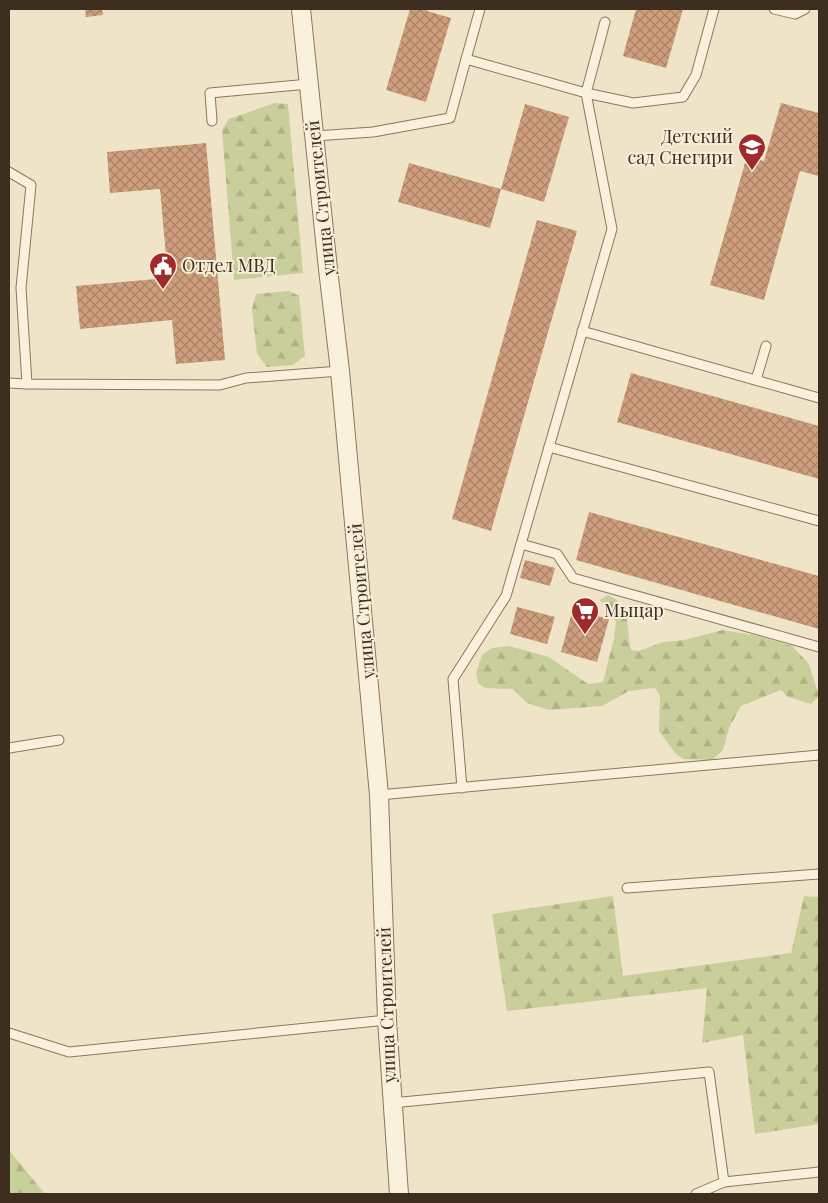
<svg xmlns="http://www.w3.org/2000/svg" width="828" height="1203" viewBox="0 0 828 1203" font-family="'Playfair Display',serif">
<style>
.forest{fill:url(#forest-firs)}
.building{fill:url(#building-cross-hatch)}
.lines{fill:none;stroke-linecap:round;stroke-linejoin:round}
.service-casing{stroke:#8d765c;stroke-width:11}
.minor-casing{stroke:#8d765c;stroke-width:20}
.service{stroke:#faf1dc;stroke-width:9}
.minor{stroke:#faf1dc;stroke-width:18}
.labels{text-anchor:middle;stroke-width:4;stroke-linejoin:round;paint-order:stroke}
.poi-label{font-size:18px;fill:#3d2e20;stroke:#f7eed8;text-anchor:start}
.street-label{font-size:18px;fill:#3d2e20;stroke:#f7eed8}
</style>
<defs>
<pattern id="forest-firs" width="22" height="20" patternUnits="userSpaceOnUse" patternTransform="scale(1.25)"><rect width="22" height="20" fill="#c9cf9b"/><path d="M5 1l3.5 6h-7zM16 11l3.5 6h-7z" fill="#aeb285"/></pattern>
<pattern id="building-cross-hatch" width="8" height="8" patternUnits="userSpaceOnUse" patternTransform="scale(1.25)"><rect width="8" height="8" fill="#cf9f7d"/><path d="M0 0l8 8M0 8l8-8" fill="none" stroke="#a98266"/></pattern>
</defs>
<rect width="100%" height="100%" fill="#f0e4c8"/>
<g class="forest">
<path d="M275 103 288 104 303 273 234 280 222 130 229 119Z"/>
<path d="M289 291 299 296 305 356 293 365 267 367 257 354 252 309 256 294Z"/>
<path d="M608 595C634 607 625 627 631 650L639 651 663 642 684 640 723 630 759 636 792 646 809 664 819 696 811 704 788 697 781 690 741 706 729 728 723 750 712 760 683 759 675 753 659 731 660 696 655 688 629 691 602 706 549 710 527 703 513 689 485 688 478 683 476 673 482 655 492 648 509 646 549 657 588 684 603 682 614 638 616 622 600 600Z"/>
<path d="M613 896 623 976 791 953 804 896 819 897V1124L755 1134 743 1035 702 1043 707 988 507 1011 492 914Z"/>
<path d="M9 1150 45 1194H9Z"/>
</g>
<g class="building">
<path d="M85 9H102L103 15 86 17Z"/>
<path d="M410 9H428L427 11 451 18 426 102 386 90Z"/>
<path d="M636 9H683L666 68 623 56Z"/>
<path d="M781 103 819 113V176L800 171 764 300 710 285 747 156 764 161Z"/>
<path d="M525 104 569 117 544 202 501 189Z"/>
<path d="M206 143 225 360 176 364 172 320 80 329 76 286 168 278 160 189 110 193 107 152Z"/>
<path d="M409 163 501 189 490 228 398 202Z"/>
<path d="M537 220 577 231 491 531 452 519Z"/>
<path d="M631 373 819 426V479L617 422Z"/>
<path d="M589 512 819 576V629L576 560Z"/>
<path d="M525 560 555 568 550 586 520 578Z"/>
<path d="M517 607 555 617 547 644 510 634Z"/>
<path d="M573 609 609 619 597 662 561 652Z"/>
</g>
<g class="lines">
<g class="service-casing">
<g id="service">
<path d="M774 9 795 14 805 9"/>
<path d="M605 22 586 93 612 229 521 544 557 554 573 578 819 647"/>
<path d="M466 59 480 9"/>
<path d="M212 121 210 93 309 84"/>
<path d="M315 136 373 132 450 118 466 59 586 93 633 103 683 97 696 75 714 9"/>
<path d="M9 172 31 185 21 288 27 384 220 385 246 378 340 371"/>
<path d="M582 331 819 398"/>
<path d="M756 380 766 346"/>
<path d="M9 383 27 384"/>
<path d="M549 447 819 521"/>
<path d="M9 748 59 740"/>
<path d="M462 788 453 679 506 596 521 544"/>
<path d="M379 795 819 755"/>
<path d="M627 888 819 874"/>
<path d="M9 1033 69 1052 387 1020"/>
<path d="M392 1103 709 1072 724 1182 819 1172"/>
<path d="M696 1194 724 1182"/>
</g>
</g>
<g class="minor-casing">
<path id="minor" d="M301 9 328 269 340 371 379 795 387 1020 399 1194"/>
</g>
<use href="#service" class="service"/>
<use href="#minor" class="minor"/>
</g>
<defs>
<g id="school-pin" transform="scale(1.4375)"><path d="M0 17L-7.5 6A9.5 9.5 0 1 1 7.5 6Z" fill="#9e2a2b" stroke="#f7eed8"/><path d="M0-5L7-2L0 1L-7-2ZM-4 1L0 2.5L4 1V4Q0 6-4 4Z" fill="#fff"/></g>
<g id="civic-pin" transform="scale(1.4375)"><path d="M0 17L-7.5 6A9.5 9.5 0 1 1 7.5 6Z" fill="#9e2a2b" stroke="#f7eed8"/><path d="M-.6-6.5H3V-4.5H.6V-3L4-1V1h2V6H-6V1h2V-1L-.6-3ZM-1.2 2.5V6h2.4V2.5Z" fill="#fff"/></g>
<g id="supermarket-pin" transform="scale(1.4375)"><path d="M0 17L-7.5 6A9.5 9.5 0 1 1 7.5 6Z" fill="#9e2a2b" stroke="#f7eed8"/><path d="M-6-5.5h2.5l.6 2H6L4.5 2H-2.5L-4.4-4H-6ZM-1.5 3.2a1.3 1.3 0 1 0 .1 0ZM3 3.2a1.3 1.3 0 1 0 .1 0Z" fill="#fff"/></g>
</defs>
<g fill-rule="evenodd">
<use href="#school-pin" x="752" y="147"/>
<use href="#civic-pin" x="163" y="266"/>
<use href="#supermarket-pin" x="585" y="611"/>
</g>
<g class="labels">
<g class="poi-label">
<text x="733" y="143" text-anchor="end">Детский<tspan x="733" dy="21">сад Снегири</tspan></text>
<text x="182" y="272">Отдел МВД</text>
<text x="604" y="617">Мыцар</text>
</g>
<g class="street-label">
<text transform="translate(321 198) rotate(-96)" y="6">улица Строителей</text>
<text transform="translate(362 601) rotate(-95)" y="6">улица Строителей</text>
<text transform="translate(387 1005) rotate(-92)" y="6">улица Строителей</text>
</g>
</g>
<rect width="828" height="1203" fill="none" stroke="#3d2e20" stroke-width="20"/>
</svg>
